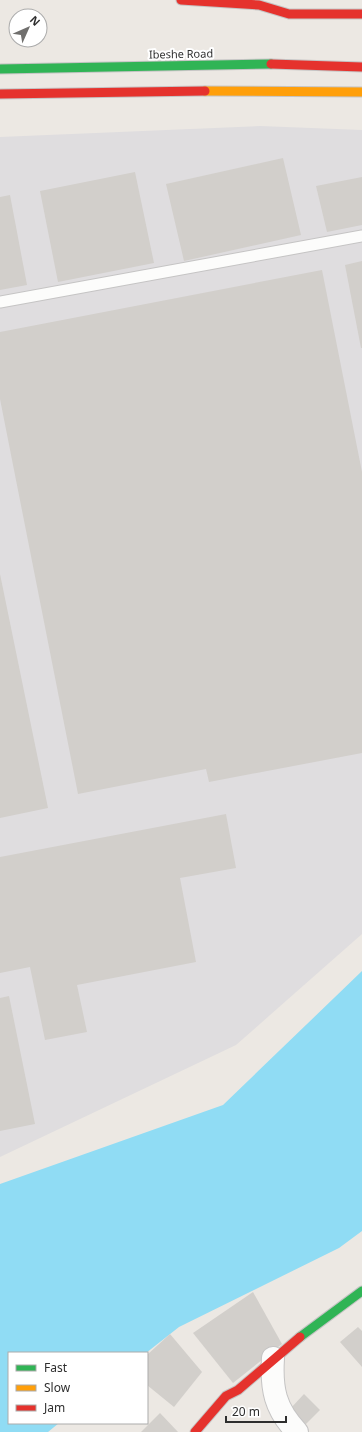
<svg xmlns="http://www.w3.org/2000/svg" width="362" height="1432" viewBox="0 0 362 1432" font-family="'Noto Sans',sans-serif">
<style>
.industrial{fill:#dfdddf}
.water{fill:#90dcf4}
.building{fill:#d2cfcb}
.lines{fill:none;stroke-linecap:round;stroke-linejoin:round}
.lane-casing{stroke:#c5c4c4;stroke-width:13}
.street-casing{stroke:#c5c4c4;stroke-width:24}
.fast-casing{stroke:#c5c4c4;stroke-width:11}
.slow-casing{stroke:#c5c4c4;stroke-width:11}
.jam-casing{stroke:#c5c4c4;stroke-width:11}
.lane{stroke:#fcfcfb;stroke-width:11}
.street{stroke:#fcfcfb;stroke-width:22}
.fast{stroke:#30b455;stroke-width:9}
.slow{stroke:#ff9f0a;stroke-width:9}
.jam{stroke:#e5322d;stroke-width:9}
.labels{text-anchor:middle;stroke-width:4;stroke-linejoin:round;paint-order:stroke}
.street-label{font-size:11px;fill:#2e2e2e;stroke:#fff}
</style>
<rect width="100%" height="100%" fill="#ece8e3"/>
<path class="industrial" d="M260 126 362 130V934L236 1045 0 1157V137Z"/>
<path class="water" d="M362 971V1231L339 1248 179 1327 146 1353H9V1423H59L48 1432H0V1184L223 1105Z"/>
<g class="building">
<path d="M283 158 301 235 184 261 166 184Z"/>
<path d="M135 172 154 263 58 282 40 191Z"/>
<path d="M362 177V225L327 232 316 186Z"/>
<path d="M10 195 27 285 0 290V197Z"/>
<path d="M362 261V348H361L345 265Z"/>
<path d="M322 270 362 472V753L209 782 206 769 78 794 0 399V332Z"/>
<path d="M0 574 48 808 0 818Z"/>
<path d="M226 814 236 868 180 878 196 962 77 985 87 1032 45 1040 30 967 0 973V857Z"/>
<path d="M9 996 35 1124 0 1131V998Z"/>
<path d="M253 1292 282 1344 233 1383 193 1333Z"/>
<path d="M358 1327 362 1331V1367L340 1342Z"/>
<path d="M170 1334 202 1372 174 1407 147 1385V1355Z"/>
<path d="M304 1394 320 1410 305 1425 290 1409Z"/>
<path d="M160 1413 178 1432H141Z"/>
</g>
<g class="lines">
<g class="lane-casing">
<path id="lane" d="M0 302 362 236"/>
</g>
<g class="street-casing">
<path id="street" d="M273 1358C271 1389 275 1409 297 1432"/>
</g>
<g class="fast-casing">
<g id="fast">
<path d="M0 69 271 64"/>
<path d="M300 1337 362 1291"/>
</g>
</g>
<g class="slow-casing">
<path id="slow" d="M205 91 362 92"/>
</g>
<g class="jam-casing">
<g id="jam">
<path d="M181 0 259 5 289 14H362"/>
<path d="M271 64 362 67"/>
<path d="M0 94 205 91"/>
<path d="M195 1432 226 1396 238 1390 300 1337"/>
</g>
</g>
<use href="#lane" class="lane"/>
<use href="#street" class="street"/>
<use href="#fast" class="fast"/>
<use href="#slow" class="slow"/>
<use href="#jam" class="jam"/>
</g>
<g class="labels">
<g class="street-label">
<text transform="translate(181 54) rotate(-1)" y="4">Ibeshe Road</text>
</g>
</g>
<rect x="8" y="1352" width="140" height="72" fill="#ffffff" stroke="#ababab"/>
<rect x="16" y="1365" width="20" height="6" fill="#30b455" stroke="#ababab"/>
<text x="44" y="1372" font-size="12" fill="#2e2e2e">Fast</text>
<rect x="16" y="1385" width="20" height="6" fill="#ff9f0a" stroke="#ababab"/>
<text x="44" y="1392" font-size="12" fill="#2e2e2e">Slow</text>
<rect x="16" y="1405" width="20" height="6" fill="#e5322d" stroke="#ababab"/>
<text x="44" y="1412" font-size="12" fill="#2e2e2e">Jam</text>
<g transform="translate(28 28) rotate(45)"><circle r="19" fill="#ffffff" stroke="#ababab"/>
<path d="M0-3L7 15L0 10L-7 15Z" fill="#706f6d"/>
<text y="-6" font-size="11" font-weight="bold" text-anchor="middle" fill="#2e2e2e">N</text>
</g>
<path d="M226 1416v6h60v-6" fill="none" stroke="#2e2e2e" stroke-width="2"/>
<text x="232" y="1416" font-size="12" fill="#2e2e2e" stroke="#ffffff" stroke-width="3" paint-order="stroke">20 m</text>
</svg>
